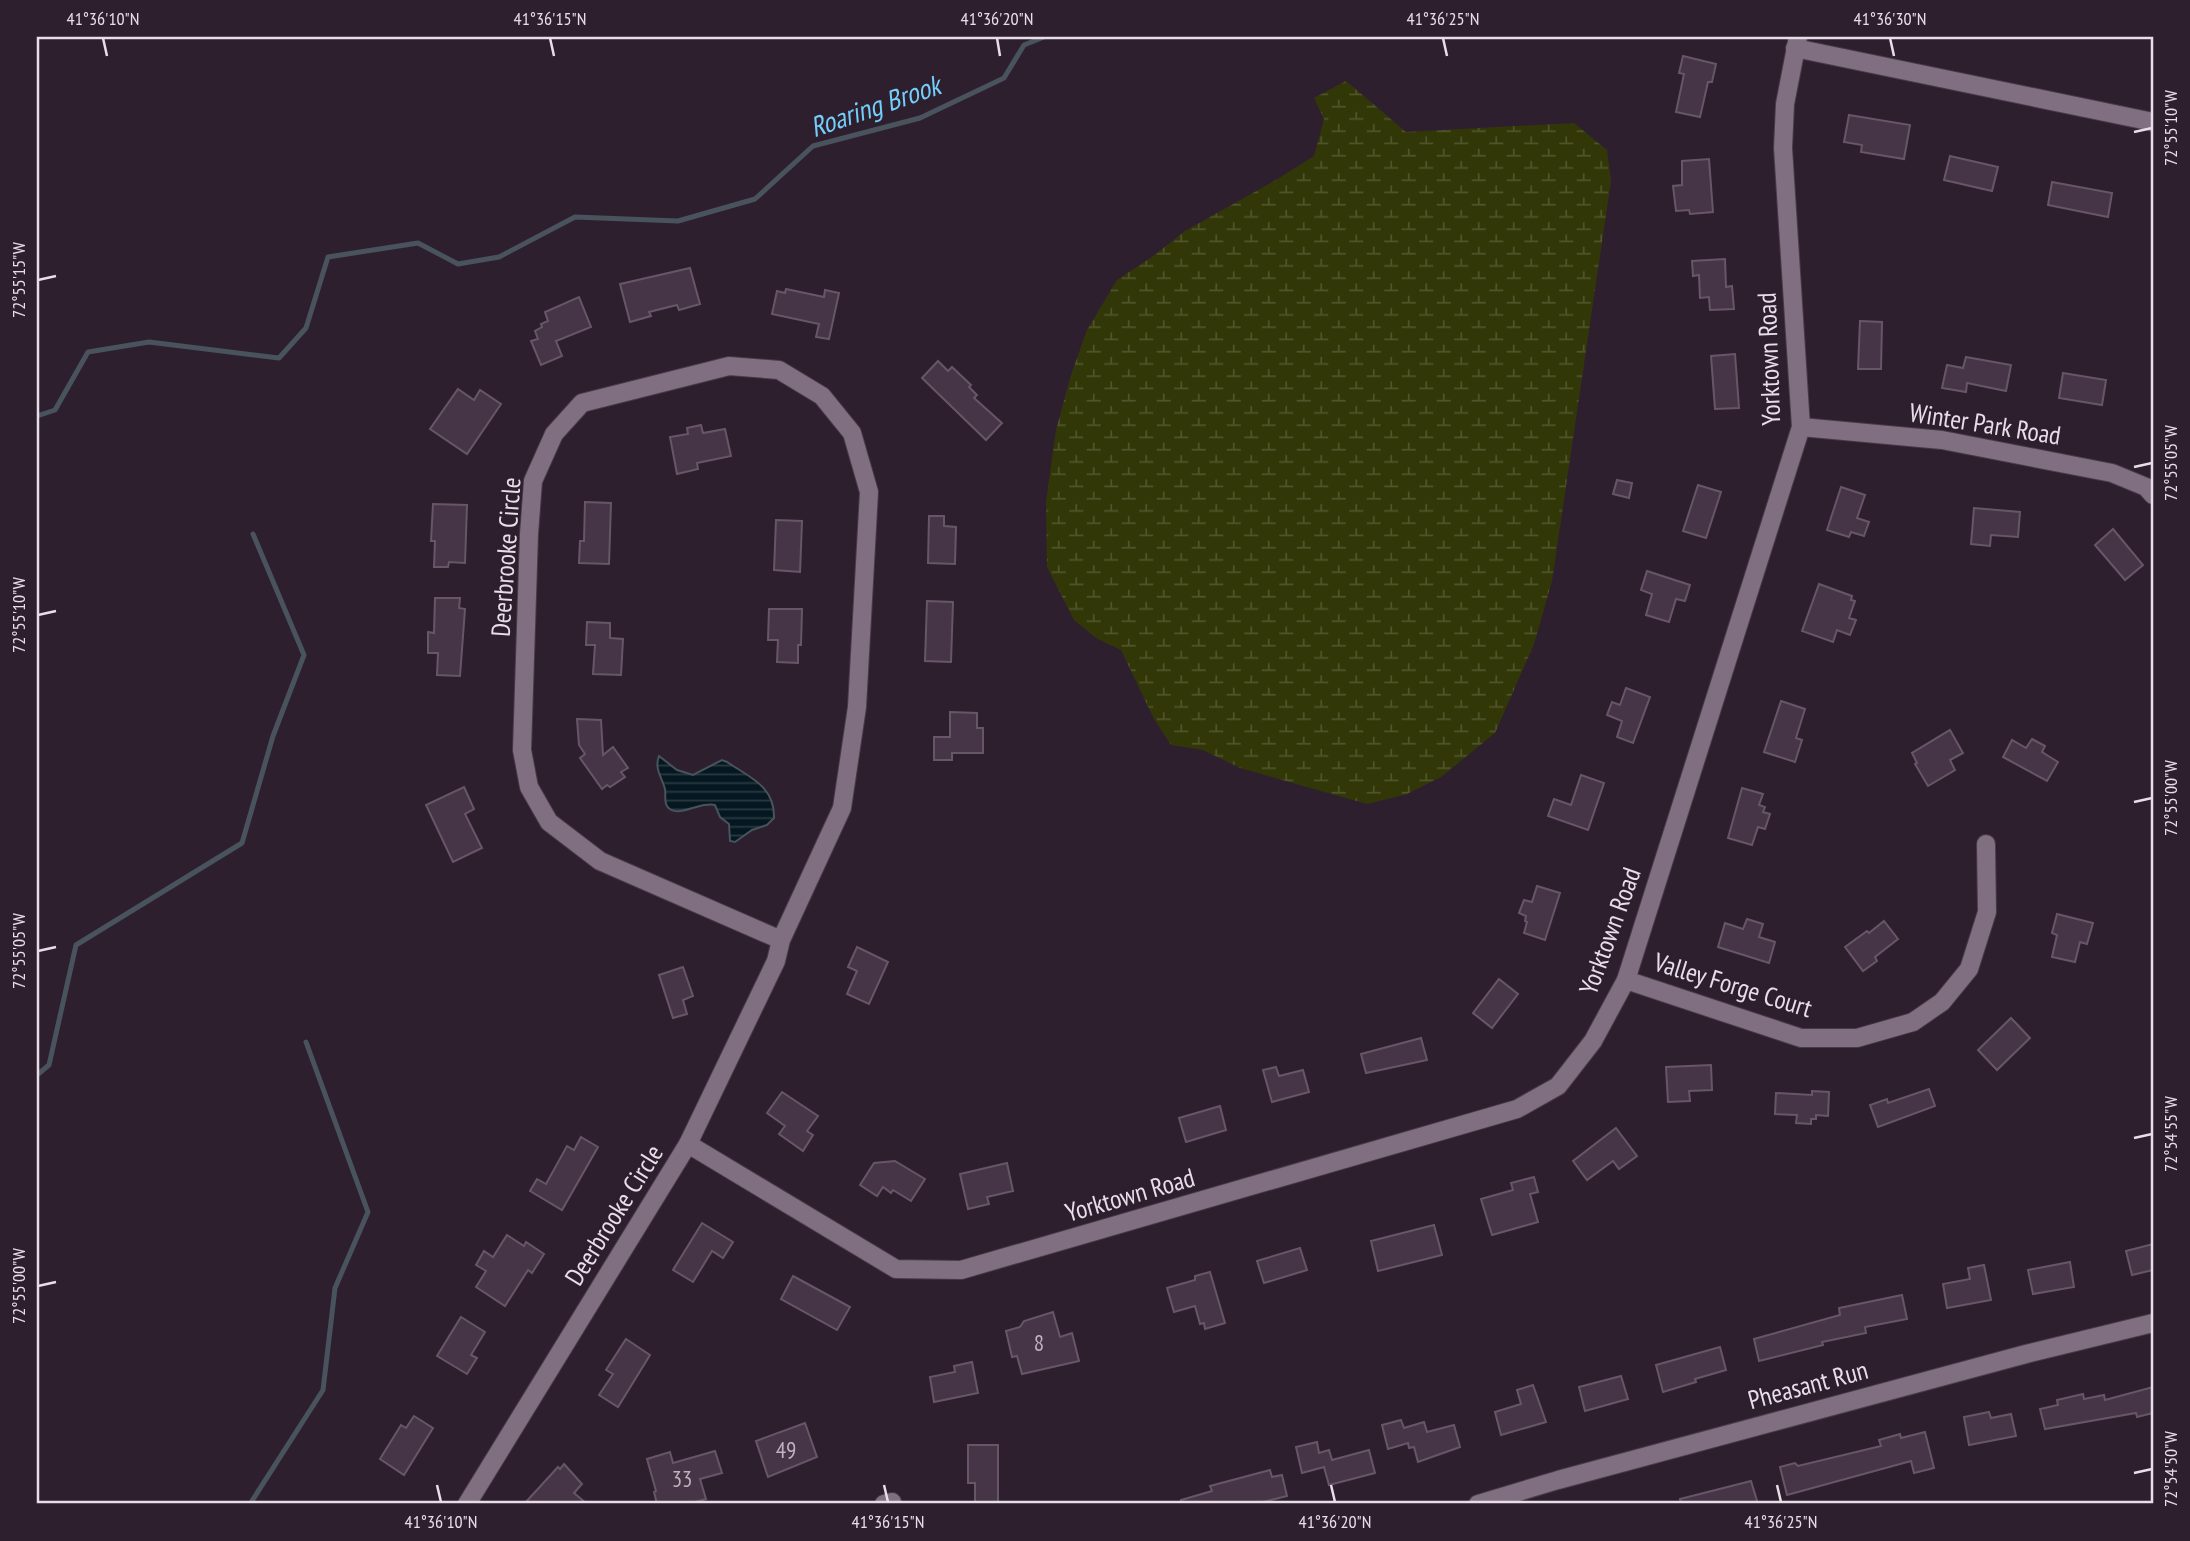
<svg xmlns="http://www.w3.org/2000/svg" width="2190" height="1541" viewBox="0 0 2190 1541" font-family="'PT Sans Narrow',sans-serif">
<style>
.wetland{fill:url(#wetland-marsh)}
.water{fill:url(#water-rules);stroke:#49535d;stroke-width:2}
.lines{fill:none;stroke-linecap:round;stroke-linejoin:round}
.stream{stroke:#49535d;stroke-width:5}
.building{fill:#453546;stroke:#675668;stroke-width:2}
.minor-casing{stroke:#483b48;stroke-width:20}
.minor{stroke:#806f81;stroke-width:18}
.ticks{fill:none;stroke:#e8dde8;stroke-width:2.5}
.labels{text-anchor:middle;stroke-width:5;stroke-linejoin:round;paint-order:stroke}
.number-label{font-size:23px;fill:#bfb3c0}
.street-label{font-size:26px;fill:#e8dde8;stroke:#2e1f2e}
.water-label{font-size:28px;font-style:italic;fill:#74cefa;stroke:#2e1f2e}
.neatline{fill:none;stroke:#e8dde8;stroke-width:2.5}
.ticks-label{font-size:18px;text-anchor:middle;fill:#e8dde8}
</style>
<defs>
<pattern id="wetland-marsh" width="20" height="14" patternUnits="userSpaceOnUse" patternTransform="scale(1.75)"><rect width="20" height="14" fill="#323707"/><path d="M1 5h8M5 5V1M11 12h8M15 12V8" fill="none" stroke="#50542b"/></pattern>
<pattern id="water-rules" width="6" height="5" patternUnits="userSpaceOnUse" patternTransform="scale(1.75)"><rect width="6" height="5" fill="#051821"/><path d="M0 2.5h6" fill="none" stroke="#293941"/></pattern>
</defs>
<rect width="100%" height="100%" fill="#2e1f2e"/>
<path class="wetland" d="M1346 81 1406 132 1574 123 1607 150 1611 181 1552 581 1534 644 1495 733 1441 777 1407 794 1367 804 1240 768 1203 750 1171 745 1154 719 1121 650 1096 638 1074 620 1047 567 1046 502 1056 430 1071 375 1087 330 1117 280 1152 257 1185 231 1276 180 1314 156 1324 119 1314 98Z"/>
<path class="water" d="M659 756 677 770 693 775 722 760 727 762C749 777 775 786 774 818L767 825 752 830 735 842 730 841 729 824 720 817 715 805C699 801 676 820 667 806 664 801 666 795 665 789 662 777 654 769 659 756Z"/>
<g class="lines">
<g class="stream">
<path d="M37 416 55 410 88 352 149 342 279 358 306 328 328 257 418 243 458 264 499 257 575 217 678 221 755 199 813 146 920 118 1004 78 1024 45 1044 37"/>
<path d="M37 1075 49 1065 76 945 242 843 273 736 304 655 253 534"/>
<path d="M250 1504 323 1390 335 1288 368 1212 306 1042"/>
</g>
</g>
<g class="building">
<path d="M1683 56 1716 64 1712 82H1708L1700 117 1676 112 1684 74 1679 73Z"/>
<path d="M1849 115 1910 125 1904 159 1861 152 1862 145 1844 142Z"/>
<path d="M1950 156 1998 167 1992 191 1944 180Z"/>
<path d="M1709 159 1713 212 1690 214 1689 210 1676 211 1673 186 1682 185V161Z"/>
<path d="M2052 182 2112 193 2108 217 2048 205Z"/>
<path d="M1725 259 1726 287 1732 286 1734 309 1710 310 1709 297 1700 298 1699 275 1693 276 1692 261Z"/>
<path d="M690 268 700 304 679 310 677 305 649 312 651 316 630 322 620 284Z"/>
<path d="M786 289 824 297 825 290 839 293 829 339 816 337 819 324 772 314 777 291 785 293Z"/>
<path d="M579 297 591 327 556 341 562 356 541 365 531 341 538 339 535 331 542 327 541 324 548 321 545 312Z"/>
<path d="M1860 321 1882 322 1881 369H1858Z"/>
<path d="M1735 354 1739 408 1715 409 1711 356Z"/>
<path d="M1966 357 2011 365 2006 391 1967 383 1966 392 1942 388 1947 365 1963 368Z"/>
<path d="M938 361 948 371 952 367 971 385 969 387 977 395 974 398 1002 423 986 440 922 378Z"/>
<path d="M2063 373 2106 380 2102 405 2059 398Z"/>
<path d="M458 389 474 400 480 390 501 404 467 454 430 429Z"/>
<path d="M701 425 703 433 725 429 731 456 697 463 698 469 677 474 670 437 688 434 687 428Z"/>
<path d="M1617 480 1632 483 1629 498 1613 494Z"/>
<path d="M1698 485 1721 492 1706 538 1683 531Z"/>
<path d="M1841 487 1865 495 1857 518 1869 522 1864 536 1851 532 1849 537 1827 530Z"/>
<path d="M585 502 611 503 609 564 579 563 580 541H584Z"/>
<path d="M433 504 467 505 465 563 449 562 448 567H434L435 541H431Z"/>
<path d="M1974 508 2020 512 2018 537 1991 535 1990 546 1971 544Z"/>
<path d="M929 516H944V526L956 527 955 564 928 563Z"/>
<path d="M776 520 802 521 800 572 774 570Z"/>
<path d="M2113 529 2143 565 2125 580 2095 545Z"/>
<path d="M1647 571 1690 585 1685 601 1676 599 1669 622 1646 615 1652 594 1641 590Z"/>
<path d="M1819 584 1852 596 1851 600 1855 601 1849 618 1856 620 1850 635 1837 630 1833 642 1802 631Z"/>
<path d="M435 598H460L459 608 465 609 460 676 437 675 438 653H428V632L434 633Z"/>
<path d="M927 601 953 602 951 662 925 661Z"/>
<path d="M769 609H802L801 645H798V663L777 662 778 640H768Z"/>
<path d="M587 622 610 623V638L623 639 621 675 593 674 595 645H586Z"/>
<path d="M1626 688 1650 697 1633 743 1617 737 1622 721 1607 715 1612 702 1620 705Z"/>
<path d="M1781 701 1805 709 1796 738 1802 740 1795 762 1764 752Z"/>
<path d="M950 712 977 713V728H983V753H952V760H934V737H950Z"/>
<path d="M577 719 601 720 603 755 613 747 628 768 621 772 625 777 610 787 607 785 602 789 580 758 585 754 579 745Z"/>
<path d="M1950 730 1963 753 1950 760 1955 770 1928 786 1915 764 1917 763 1912 753Z"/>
<path d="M2032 739 2045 746 2042 752 2058 762 2047 781 2003 757 2012 740 2026 748Z"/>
<path d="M1581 775 1604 783 1588 830 1548 816 1554 799 1571 805Z"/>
<path d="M464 787 474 809 465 814 482 848 453 862 426 805Z"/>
<path d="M1742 788 1763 794 1759 805 1765 807 1763 812 1770 814 1765 829 1758 827 1752 845 1728 838Z"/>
<path d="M1537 886 1560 893 1545 940 1524 933 1527 922 1525 921 1526 916 1519 913 1524 900 1532 902Z"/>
<path d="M2057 914 2093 923 2087 944 2080 942 2075 962 2052 957 2057 935 2052 933Z"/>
<path d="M1747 919 1763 924 1759 937 1775 942 1769 963 1718 947 1725 923 1743 929Z"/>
<path d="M1884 921 1898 939 1875 957 1877 961 1863 971 1845 947 1867 931 1869 933Z"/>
<path d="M857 947 888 962 869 1004 847 994 857 971 848 967Z"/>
<path d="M683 967 693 996 683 1000 687 1014 673 1018 659 975Z"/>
<path d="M1499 979 1518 994 1492 1028 1473 1013Z"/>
<path d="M2011 1018 2030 1038 1997 1070 1978 1050Z"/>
<path d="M1421 1038 1427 1060 1366 1073 1361 1054Z"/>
<path d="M1711 1065 1712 1090 1689 1091 1690 1101 1668 1102 1666 1067Z"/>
<path d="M1276 1067 1279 1076 1303 1070 1309 1092 1272 1102 1263 1070Z"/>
<path d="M1929 1089 1935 1106 1878 1127 1870 1105 1887 1099 1888 1103Z"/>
<path d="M1812 1091 1829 1092 1828 1116 1816 1115V1119H1811V1124L1796 1123 1797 1115 1775 1114 1776 1093 1812 1095Z"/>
<path d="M782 1092 818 1116 807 1131 813 1135 803 1151 779 1134 785 1126 767 1113Z"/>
<path d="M1220 1106 1226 1130 1186 1142 1179 1118Z"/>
<path d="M1616 1128 1637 1156 1619 1169 1613 1161 1587 1180 1573 1161Z"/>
<path d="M581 1137 598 1147 562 1210 530 1191 537 1179 546 1184 567 1146 574 1150Z"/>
<path d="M895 1161 925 1179 911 1201 893 1190 891 1193 883 1187 877 1196 860 1185 874 1163Z"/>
<path d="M1007 1163 1013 1191 987 1197 989 1204 968 1209 960 1174Z"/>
<path d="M1534 1177 1538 1192 1530 1194 1538 1222 1492 1235 1481 1199 1513 1190 1511 1183Z"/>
<path d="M702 1223 733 1242 723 1258 712 1251 693 1282 673 1270Z"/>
<path d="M1434 1225 1442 1255 1378 1271 1371 1241Z"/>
<path d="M507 1235 524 1246 526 1242 544 1254 532 1273 528 1270 505 1306 476 1287 486 1271 476 1265 484 1251 493 1257Z"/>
<path d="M2153 1244V1270L2132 1275 2126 1251Z"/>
<path d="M1300 1248 1307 1270 1264 1283 1257 1261Z"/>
<path d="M2070 1262 2074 1287 2033 1294 2028 1270Z"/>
<path d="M1984 1265 1991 1300 1947 1308 1943 1284 1970 1279 1968 1268Z"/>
<path d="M1210 1272 1225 1323 1205 1329 1204 1323 1200 1324 1195 1306 1174 1312 1167 1288 1195 1280V1276Z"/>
<path d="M793 1276 850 1307 837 1330 781 1299Z"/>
<path d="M1902 1295 1907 1319 1865 1327 1866 1333 1822 1342 1823 1345 1759 1361 1754 1339 1840 1315 1839 1308Z"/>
<path d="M1053 1312 1060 1337 1072 1333 1079 1361 1022 1374 1017 1356 1012 1357 1006 1331 1020 1327 1024 1321Z"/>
<path d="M461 1317 485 1332 471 1355 477 1358 467 1374 437 1356Z"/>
<path d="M626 1339 650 1355 618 1407 599 1395 613 1374 606 1370Z"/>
<path d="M1720 1347 1726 1370 1695 1379 1696 1382 1663 1392 1656 1365Z"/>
<path d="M972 1362 978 1393 934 1402 930 1377 955 1372 954 1366Z"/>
<path d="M1621 1376 1628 1399 1585 1411 1579 1387Z"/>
<path d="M1533 1385 1546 1422 1501 1435 1495 1412 1521 1404 1517 1390Z"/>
<path d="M2153 1387V1413L2137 1417 2136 1413 2045 1429 2040 1409 2058 1405 2057 1400 2083 1394 2084 1399 2104 1395 2105 1400Z"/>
<path d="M1989 1412 1991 1418 2011 1414 2016 1436 1969 1445 1964 1417Z"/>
<path d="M414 1416 433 1428 404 1475 380 1459 401 1425 406 1428Z"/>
<path d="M1401 1420 1404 1428 1424 1422 1427 1432 1454 1425 1460 1447 1418 1462 1414 1447 1409 1448 1408 1443 1388 1449 1382 1425Z"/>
<path d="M805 1423 817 1457 768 1477 756 1441Z"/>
<path d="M1925 1432 1934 1468 1914 1473 1911 1461 1787 1495 1780 1467 1795 1463 1798 1466 1881 1446 1879 1440 1900 1434 1901 1438Z"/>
<path d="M1317 1442 1319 1453 1329 1450 1332 1460 1369 1450 1375 1473 1329 1485 1324 1467 1302 1473 1296 1447Z"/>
<path d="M968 1445H998V1504H975V1483H968Z"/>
<path d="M715 1451 722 1473 700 1479 706 1499 688 1504H657L654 1492 656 1491 647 1459 670 1452 673 1463Z"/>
<path d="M564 1464 582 1484 574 1493 587 1504H524L558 1467 560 1469Z"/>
<path d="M1270 1470 1272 1477 1282 1475 1287 1496 1255 1504H1181V1500L1212 1491 1210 1486Z"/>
<path d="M1751 1481 1758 1504H1681L1680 1499Z"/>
</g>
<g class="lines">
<g class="minor-casing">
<g id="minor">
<path d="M1795 48 2153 122"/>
<path d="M1801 427 1942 440 2112 473 2146 487 2153 495"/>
<path d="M1626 980 1801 1038H1857L1913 1022 1942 1002 1969 969 1987 912 1986 844"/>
<path d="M688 1144 896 1269 961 1270 1517 1109 1558 1086 1593 1041 1626 980 1801 427 1783 148 1785 104 1798 37"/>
<path d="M467 1504 688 1144 776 961 781 940 842 808 857 707 869 492 852 433 822 396 779 370 729 366 582 403 554 434 533 481 529 534 522 750 529 787 549 822 600 861 781 940"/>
<path d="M884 1504 892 1502"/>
<path d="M1478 1504 1558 1480 2026 1354 2153 1323"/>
</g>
</g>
<use href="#minor" class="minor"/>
</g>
<path class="ticks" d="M103 38 107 56M550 38 554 56M997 38 1000 56M1443 38 1447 56M1890 38 1894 56M2134 132 2152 128M38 280 56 276M2134 467 2152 463M38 615 56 611M2134 802 2152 798M38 951 56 947M2134 1138 2152 1134M38 1286 56 1282M2134 1473 2152 1469M437 1485 441 1502M884 1485 888 1502M1331 1485 1335 1502M1777 1485 1781 1502"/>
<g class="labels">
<g class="number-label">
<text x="1039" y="1351">8</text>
<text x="786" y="1458">49</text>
<text x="682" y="1487">33</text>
</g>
<g class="street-label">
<text transform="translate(1769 359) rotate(-92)" y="9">Yorktown Road</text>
<text transform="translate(1985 424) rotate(9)" y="9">Winter Park Road</text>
<text transform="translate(506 557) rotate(-86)" y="9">Deerbrooke Circle</text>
<text transform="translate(1610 931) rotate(-70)" y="9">Yorktown Road</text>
<text transform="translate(1733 985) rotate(17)" y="9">Valley Forge Court</text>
<text transform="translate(1130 1195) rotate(-16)" y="9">Yorktown Road</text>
<text transform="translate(614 1215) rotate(-58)" y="9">Deerbrooke Circle</text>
<text transform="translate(1808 1385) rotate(-15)" y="9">Pheasant Run</text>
</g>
<g class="water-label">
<text transform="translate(875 106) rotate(-19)" y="10">Roaring Brook</text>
</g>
</g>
<rect width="2190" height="1541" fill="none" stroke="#2e1f2e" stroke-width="77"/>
<rect x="38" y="38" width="2114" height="1464" class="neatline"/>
<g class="ticks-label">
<text x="103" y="25">41°36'10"N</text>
<text x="550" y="25">41°36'15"N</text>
<text x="997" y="25">41°36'20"N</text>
<text x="1443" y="25">41°36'25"N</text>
<text x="1890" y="25">41°36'30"N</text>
<text transform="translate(2171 128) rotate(-90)" y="6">72°55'10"W</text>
<text transform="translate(19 280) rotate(-90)" y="6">72°55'15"W</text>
<text transform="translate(2171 463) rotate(-90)" y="6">72°55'05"W</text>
<text transform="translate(19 615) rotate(-90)" y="6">72°55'10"W</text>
<text transform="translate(2171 798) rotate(-90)" y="6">72°55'00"W</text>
<text transform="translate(19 951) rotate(-90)" y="6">72°55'05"W</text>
<text transform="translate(2171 1134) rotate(-90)" y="6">72°54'55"W</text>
<text transform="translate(19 1286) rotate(-90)" y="6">72°55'00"W</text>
<text transform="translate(2171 1469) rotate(-90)" y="6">72°54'50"W</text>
<text x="441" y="1528">41°36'10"N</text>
<text x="888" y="1528">41°36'15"N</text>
<text x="1335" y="1528">41°36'20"N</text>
<text x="1781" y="1528">41°36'25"N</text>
</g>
</svg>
